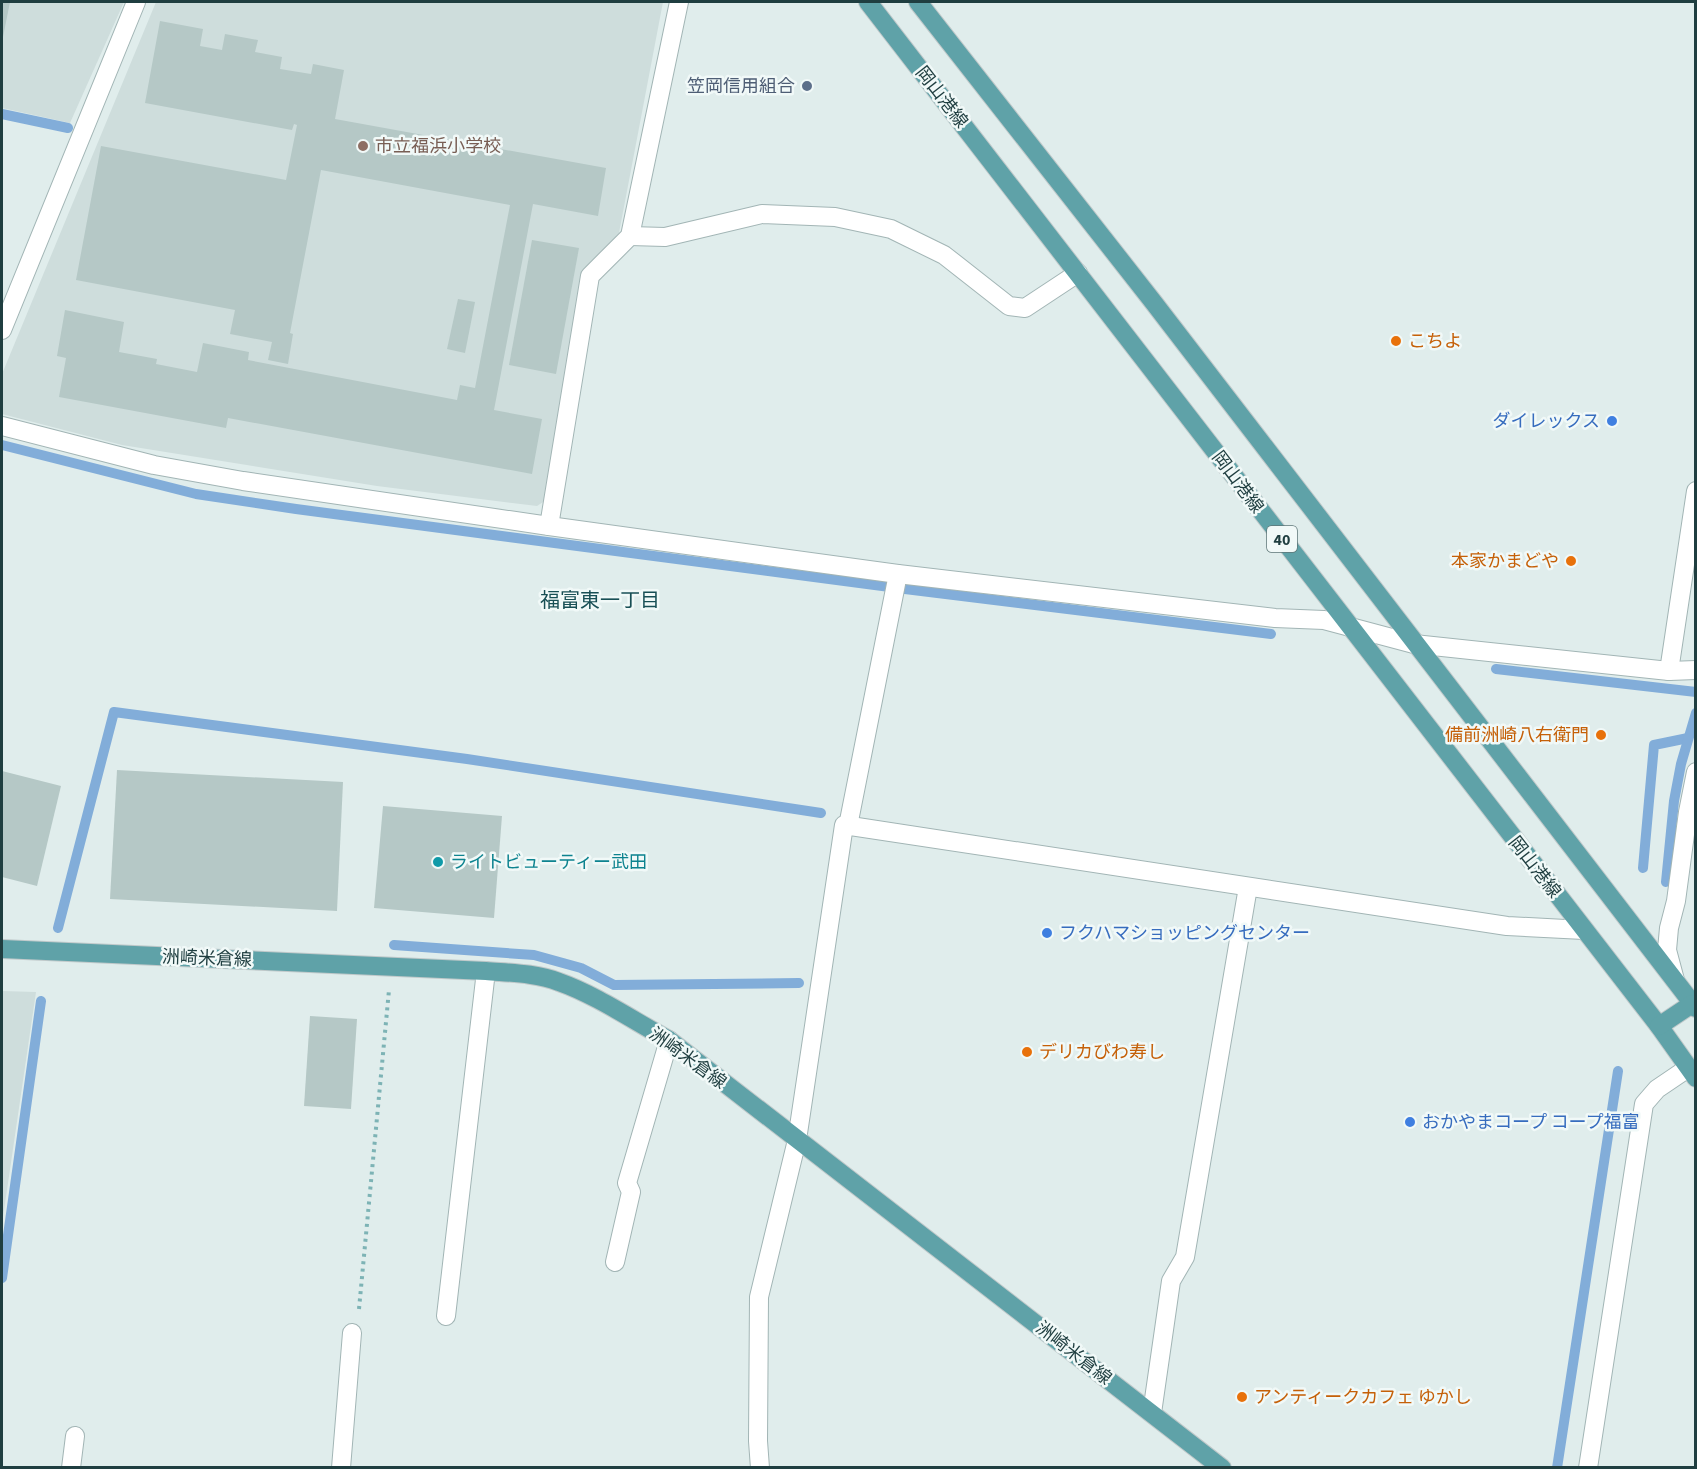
<svg xmlns="http://www.w3.org/2000/svg" width="1697" height="1469" viewBox="0 0 1697 1469" font-family="'Source Sans 3','Noto Sans JP',sans-serif">
<style>
.built{fill:#cedddc}
.lines{fill:none;stroke-linecap:round;stroke-linejoin:round}
.stream{stroke:#82add9;stroke-width:10}
.building{fill:#b5c8c6}
.minor-casing{stroke:#a2b5b5;stroke-width:20}
.major-casing{stroke:#c0c9ca;stroke-width:20}
.path{stroke:#7db3b5;stroke-width:4;stroke-dasharray:3 4.5;stroke-linecap:butt}
.minor{stroke:#fff;stroke-width:18}
.major{stroke:#5fa2a8;stroke-width:18}
.service-dot{fill:#5c6f8a;stroke:#f1f9f8;stroke-width:2}
.education-dot{fill:#8d6e63;stroke:#f1f9f8;stroke-width:2}
.food-dot{fill:#e8710a;stroke:#f1f9f8;stroke-width:2}
.shop-dot{fill:#3f7fe0;stroke:#f1f9f8;stroke-width:2}
.culture-dot{fill:#0f9aa8;stroke:#f1f9f8;stroke-width:2}
.labels{text-anchor:middle;stroke-width:5;stroke-linejoin:round;paint-order:stroke}
.shield{fill:#f1f9f8;stroke:#5e7677;stroke-width:1.5}
.shield-label{font-size:16px;font-weight:bold;fill:#1f3e40}
.service-label{font-size:18px;fill:#4e5e75;stroke:#f1f9f8;text-anchor:end}
.street-label{font-size:18px;fill:#1f3e40;stroke:#f1f9f8}
.education-label{font-size:18px;fill:#785e54;stroke:#f1f9f8;text-anchor:start}
.food-label{font-size:18px;fill:#c56008;stroke:#f1f9f8;text-anchor:start}
.shop-label{font-size:18px;fill:#366cbe;stroke:#f1f9f8;text-anchor:start}
.culture-label{font-size:18px;fill:#0d838f;stroke:#f1f9f8;text-anchor:start}
.neighbourhood-label{font-size:20px;fill:#184f55;stroke:#f1f9f8}
</style>
<rect width="100%" height="100%" fill="#e0edec"/>
<g class="built">
<path d="M2 2H124L70 123 2 108Z"/>
<path d="M156 2H663L619 233 583 274 546 500 537 506 377 486 122 445 2 414V374Z"/>
<path d="M2 991 36 992 2 1224Z"/>
</g>
<g class="lines">
<g class="stream">
<path d="M2 114 68 128"/>
<path d="M2 445 196 494 296 509 905 589 1271 634"/>
<path d="M1496 669 1696 692"/>
<path d="M1643 868 1654 745 1688 738"/>
<path d="M1666 882 1674 801 1681 764 1696 713"/>
<path d="M58 928 114 712 467 759 821 813"/>
<path d="M394 945 534 955 581 968 614 985 799 983"/>
<path d="M2 1278 41 1001"/>
<path d="M1557 1468 1618 1071"/>
</g>
</g>
<g class="building">
<path d="M2 2H10L3 37H2Z"/>
<path d="M160 21 203 29 200 46 222 50 225 34 258 40 255 52 282 57 280 69 311 74 313 64 344 70 335 119 606 168 598 216 533 204 494 410 542 419 532 474 228 418 226 428 59 397 66 358 57 356 65 310 124 322 119 352 157 359 156 364 197 372 203 343 249 352 248 360 457 400 460 385 475 388 510 205 321 170 290 333 293 334 288 364 268 360 272 342 230 334 235 310 76 280 101 146 286 180 297 125 294 124 292 130 145 103Z"/>
<path d="M532 240 579 248 556 374 509 365Z"/>
<path d="M458 299 475 302 465 353 447 349Z"/>
<path d="M117 770 343 782 337 911 110 899Z"/>
<path d="M2 771 61 786 37 886 2 877Z"/>
<path d="M383 806 502 816 494 918 374 908Z"/>
<path d="M310 1016 357 1019 351 1109 304 1106Z"/>
</g>
<g class="lines">
<g class="minor-casing">
<g id="minor">
<path d="M630 236 665 237 762 214 835 217 891 229 944 255 1009 306 1025 308 1078 273"/>
<path d="M2 330 136 2"/>
<path d="M2 426 154 465 243 481 549 526 898 574 1275 618 1324 620 1414 644 1669 671 1696 670"/>
<path d="M549 526 590 276 630 236 679 2"/>
<path d="M1669 671 1696 491"/>
<path d="M848 826 898 574"/>
<path d="M1675 980 1667 950 1669 928 1676 901 1688 812 1696 772"/>
<path d="M615 1262 631 1192 627 1183 669 1040"/>
<path d="M446 1316 486 971"/>
<path d="M1152 1413 1171 1281 1185 1257 1248 887"/>
<path d="M71 1468 75 1436"/>
<path d="M341 1468 352 1333"/>
<path d="M760 1468 758 1441 759 1297 797 1140 844 825 1507 926 1584 930"/>
<path d="M1588 1468 1644 1104 1657 1089 1688 1068"/>
</g>
</g>
<g class="major-casing">
<g id="major">
<path d="M868 2 1659 1026 1696 1078"/>
<path d="M918 2 1154 303 1696 1008"/>
<path d="M2 949 486 971C510 973 536 973 559 982 596 995 634 1021 669 1040L1222 1468"/>
<path d="M1659 1026 1692 1004"/>
</g>
</g>
<path class="path" d="M359 1309 389 990"/>
<use href="#minor" class="minor"/>
<use href="#major" class="major"/>
</g>
<circle class="service-dot" cx="807" cy="86" r="6"/>
<circle class="education-dot" cx="363" cy="146" r="6"/>
<g class="food-dot">
<circle cx="1396" cy="341" r="6"/>
<circle cx="1571" cy="561" r="6"/>
<circle cx="1601" cy="735" r="6"/>
<circle cx="1027" cy="1052" r="6"/>
<circle cx="1242" cy="1397" r="6"/>
</g>
<g class="shop-dot">
<circle cx="1612" cy="421" r="6"/>
<circle cx="1047" cy="933" r="6"/>
<circle cx="1410" cy="1122" r="6"/>
</g>
<circle class="culture-dot" cx="438" cy="862" r="6"/>
<g class="labels">
<rect class="shield" x="1267" y="526" width="30" height="26" rx="4.5"/>
<g class="shield-label">
<text x="1282" y="545">40</text>
</g>
<g class="service-label">
<text x="795" y="92">笠岡信用組合</text>
</g>
<g class="street-label">
<text transform="translate(942 97) rotate(52)" y="6">岡山港線</text>
<text transform="translate(1238 482) rotate(53)" y="6">岡山港線</text>
<text transform="translate(1535 867) rotate(52)" y="6">岡山港線</text>
<text transform="translate(207 958) rotate(2)" y="6">洲崎米倉線</text>
<text transform="translate(688 1058) rotate(36)" y="6">洲崎米倉線</text>
<text transform="translate(1074 1353) rotate(38)" y="6">洲崎米倉線</text>
</g>
<g class="education-label">
<text x="375" y="152">市立福浜小学校</text>
</g>
<g class="food-label">
<text x="1408" y="347">こちよ</text>
<text x="1559" y="567" text-anchor="end">本家かまどや</text>
<text x="1589" y="741" text-anchor="end">備前洲崎八右衛門</text>
<text x="1039" y="1058">デリカびわ寿し</text>
<text x="1254" y="1403">アンティークカフェ ゆかし</text>
</g>
<g class="shop-label">
<text x="1600" y="427" text-anchor="end">ダイレックス</text>
<text x="1059" y="939">フクハマショッピングセンター</text>
<text x="1422" y="1128">おかやまコープ コープ福富</text>
</g>
<g class="culture-label">
<text x="450" y="868">ライトビューティー武田</text>
</g>
<g class="neighbourhood-label">
<text x="600" y="607">福富東一丁目</text>
</g>
</g>
<rect width="1697" height="1469" fill="none" stroke="#1f3e40" stroke-width="6"/>
</svg>
